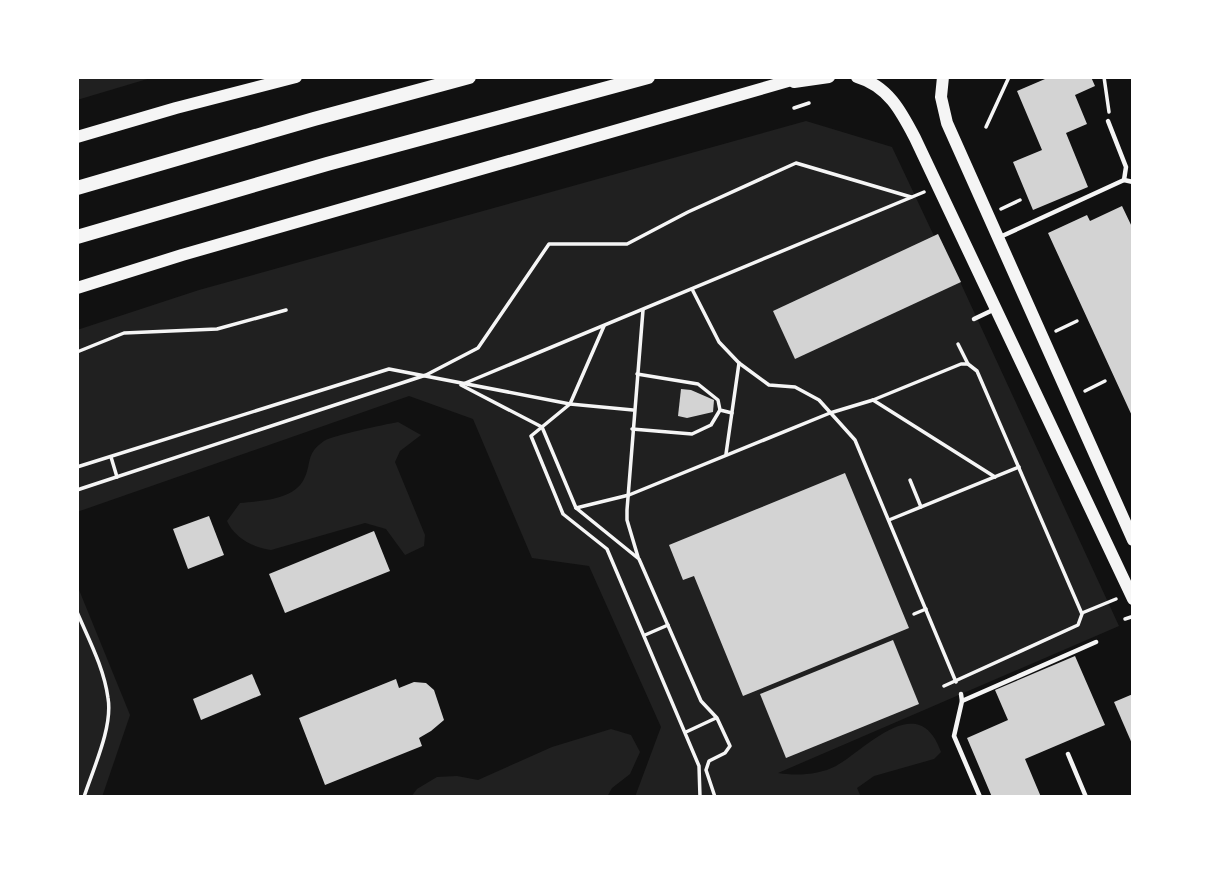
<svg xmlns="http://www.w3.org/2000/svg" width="1210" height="874" viewBox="0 0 1210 874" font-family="'Playfair Display',serif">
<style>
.green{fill:#202020}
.building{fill:#d3d3d3}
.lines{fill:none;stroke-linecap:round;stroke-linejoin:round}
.path{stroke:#f5f5f5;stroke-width:3.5}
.service{stroke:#f5f5f5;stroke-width:4.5}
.secondary{stroke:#f5f5f5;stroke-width:12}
.primary{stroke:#f5f5f5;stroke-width:14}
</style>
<rect width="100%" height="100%" fill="#111"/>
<g class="green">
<path d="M77 77H154L77 100Z"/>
<path d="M806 121 892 147 934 236 938 234 1119 626 778 773C796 776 819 775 836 766 867 748 919 689 941 752L934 759 874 776 857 788 861 797H635L661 727 589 566 532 558 473 419 409 396 77 512V330L199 290Z"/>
<path d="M398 422 421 435 400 451 395 462 425 535 424 546 405 555 386 529 365 523 271 550C253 548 234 537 227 521L240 503C260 501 294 500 304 479 312 464 305 454 324 441 334 435 383 425 398 422Z"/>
<path d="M77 585 130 715 102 797H77Z"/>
<path d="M611 729 631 735 640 752 630 774 612 788 607 797H411L417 789 437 777 457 776 478 780 552 747Z"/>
</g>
<g class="building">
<path d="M1043 77H1091L1095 86 1075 95 1087 124 1066 133 1088 187 1033 210 1013 162 1042 150 1017 91 1045 79Z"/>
<path d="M1122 206 1133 229V418L1048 233 1087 215 1090 221Z"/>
<path d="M938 234 961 282 795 359 773 311Z"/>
<path d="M681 389 691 390 714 400 713 412 687 418 678 416Z"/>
<path d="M845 473 909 628 743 696 694 576 683 580 669 545Z"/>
<path d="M209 516 224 555 188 569 173 529Z"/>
<path d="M374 531 390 571 285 613 269 574Z"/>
<path d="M893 640 919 704 786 758 760 694Z"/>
<path d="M1075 656 1105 725 1025 759 1041 797H992L967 738 1008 720 995 690Z"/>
<path d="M252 674 261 695 201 720 193 699Z"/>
<path d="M396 679 399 688 414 682 426 683 434 690 444 720 431 731 419 738 422 746 325 785 299 718Z"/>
<path d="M1133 694V746L1114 702Z"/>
</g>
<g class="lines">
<g class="path">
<path d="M1104 77 1109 112"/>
<path d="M794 108 809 103"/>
<path d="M986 127 1009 77"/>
<path d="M1001 209 1020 200"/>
<path d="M692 289 719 342 739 363 769 385 795 387 819 400 855 440 956 682"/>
<path d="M604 326 570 404 531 436 563 514 607 549 699 766 700 797"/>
<path d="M1056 331 1077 321"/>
<path d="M958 344 968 364"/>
<path d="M77 352 124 333 217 329 286 310"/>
<path d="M637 374 698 384 718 400 720 410 732 413"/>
<path d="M463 384 924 192"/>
<path d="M461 385 542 427 576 508 629 495 830 413 873 400 961 364H968L977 371 1082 614 1078 625 944 686"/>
<path d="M1085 391 1105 381"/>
<path d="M873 400 995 477"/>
<path d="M632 429 692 434 711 425 720 410"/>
<path d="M726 454 739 363"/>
<path d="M111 457 117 477"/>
<path d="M77 467 389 369 570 404 633 410"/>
<path d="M910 480 921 507"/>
<path d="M77 490 426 375 478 348 549 244H627L688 212 796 163 911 197"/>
<path d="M576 508 639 559 701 701 717 718 730 746 725 753 709 761 706 770 715 797"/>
<path d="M889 520 1019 467"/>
<path d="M638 557 627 520V510L643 310"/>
<path d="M77 612C89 640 104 668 108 698 113 727 93 769 84 797"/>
<path d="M1082 613 1116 599"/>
<path d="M914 614 926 609"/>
<path d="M1125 619 1131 617"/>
<path d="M645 635 668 625"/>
<path d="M686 732 716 718"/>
</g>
<g class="service">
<path d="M1108 121 1126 167 1124 180 1133 182"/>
<path d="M1000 237 1124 180"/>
<path d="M974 319 995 309"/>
<path d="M961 694 962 701"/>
<path d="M1068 754 1086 797"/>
<path d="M980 797 954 736 962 701 1096 642"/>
</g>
<g class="secondary">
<path d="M857 77C888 86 901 111 915 138L1133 599"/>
<path d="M943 77 941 97 947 123 1133 540"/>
<path d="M794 82 829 77"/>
<path d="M77 137 176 108 296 77"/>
<path d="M77 288 182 255 802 77"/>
</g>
<g class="primary">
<path d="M77 188 314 119 469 77"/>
<path d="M77 237 327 164 648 77"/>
</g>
</g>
<rect width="1210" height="874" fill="none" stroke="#ffffff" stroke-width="158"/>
</svg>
